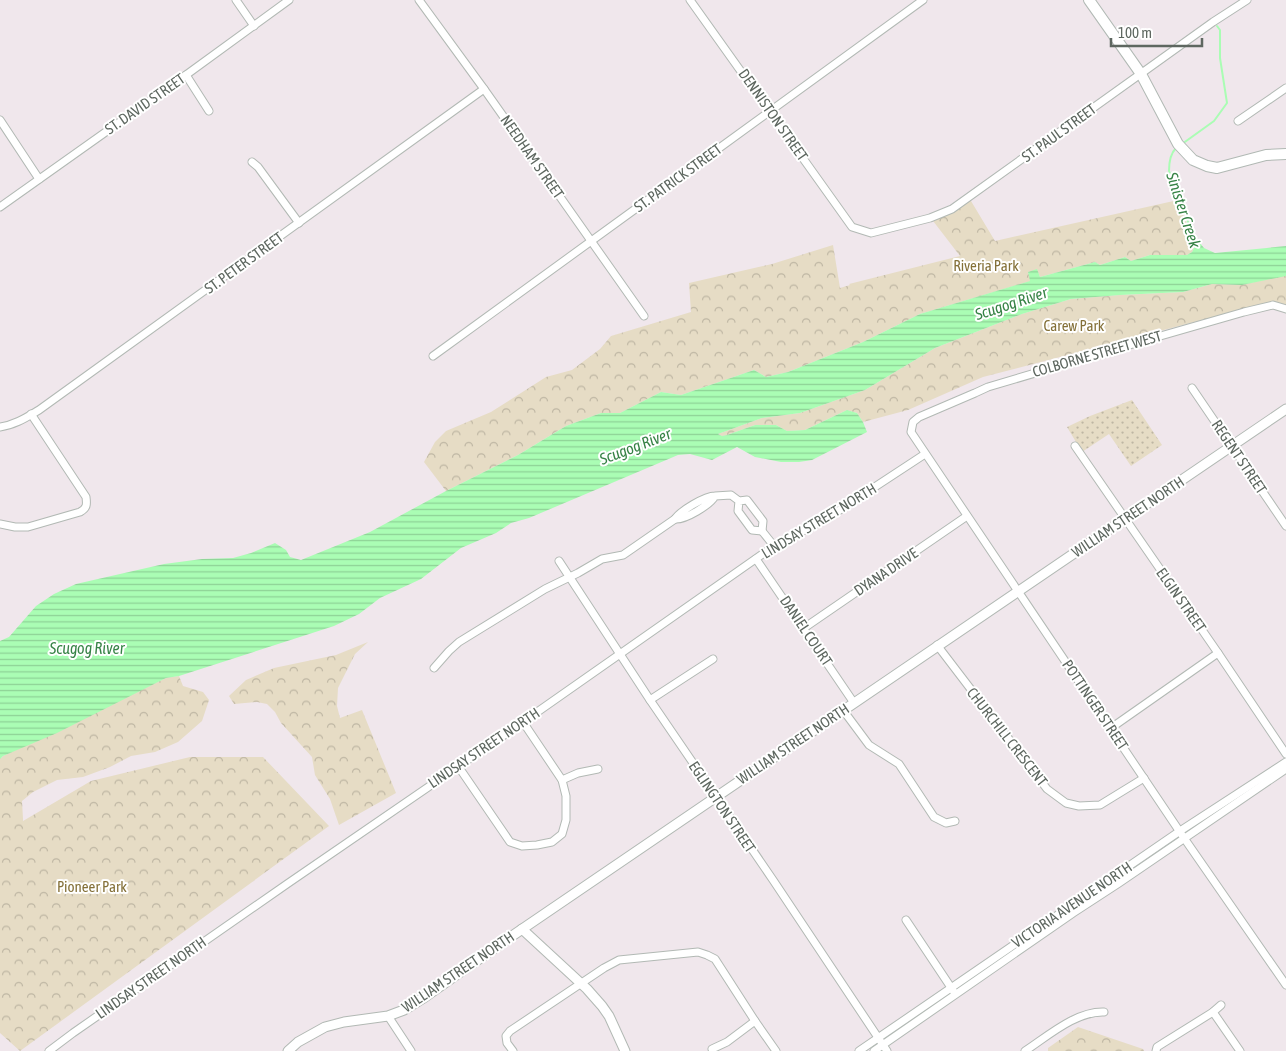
<svg xmlns="http://www.w3.org/2000/svg" width="1286" height="1051" viewBox="0 0 1286 1051" font-family="'Asap Condensed',sans-serif">
<style>
.grass{fill:url(#grass-dots)}
.forest{fill:url(#forest-crowns)}
.water{fill:url(#water-rules)}
.lines{fill:none;stroke-linecap:round;stroke-linejoin:round}
.stream{stroke:#aafdb4;stroke-width:2}
.minor-casing{stroke:#b2b9b4;stroke-width:9}
.tertiary-casing{stroke:#b2b9b4;stroke-width:11}
.secondary-casing{stroke:#b1b9b4;stroke-width:12}
.minor{stroke:#fff;stroke-width:7}
.tertiary{stroke:#fff;stroke-width:9}
.secondary{stroke:#fff;stroke-width:10}
.labels{text-anchor:middle;stroke-width:4;stroke-linejoin:round;paint-order:stroke}
.street-label{font-size:15px;fill:#5e6760;stroke:#fff}
.park-label{font-size:15px;fill:#847038;stroke:#fff}
.water-label{font-size:16px;font-style:italic;fill:#378346;stroke:#fff}
</style>
<defs>
<pattern id="grass-dots" width="8" height="8" patternUnits="userSpaceOnUse" patternTransform="scale(1.25)"><rect width="8" height="8" fill="#e6dcc5"/><path d="M2 2h.1M6 6h.1" fill="none" stroke="#beb6a3" stroke-width="1.8" stroke-linecap="round"/></pattern>
<pattern id="forest-crowns" width="20" height="18" patternUnits="userSpaceOnUse" patternTransform="scale(1.25)"><rect width="20" height="18" fill="#e6dcc5"/><path d="M2 6a3 3 0 1 1 6 0M12 15a3 3 0 1 1 6 0" fill="none" stroke="#beb6a3"/></pattern>
<pattern id="water-rules" width="6" height="5" patternUnits="userSpaceOnUse" patternTransform="scale(1.25)"><rect width="6" height="5" fill="#aafdb4"/><path d="M0 2.5h6" fill="none" stroke="#8ed196"/></pattern>
</defs>
<rect width="100%" height="100%" fill="#f0e7ec"/>
<path class="grass" d="M1132 400 1162 445 1131 466 1109 434 1082 452 1067 427 1090 416Z"/>
<g class="forest">
<path d="M968 196 995 241 1178 200 1195 246 1192 252 1187 255H1150L1131 261 1125 257 1100 265 1095 262 1040 277 1037 270 1028 272 1031 281 920 314 863 342 788 372 766 377 754 370 681 395 661 392 620 413H601L566 426 518 455 446 491 424 462 435 442 446 431 491 412 546 377 572 370 600 349 611 336 691 312 689 283 772 264 833 245 840 288 850 285 849 284 960 256 930 217Z"/>
<path d="M1279 276H1286V307L1244 309 983 377 908 410 863 422 857 413 847 410 805 430 787 431 776 425H755L727 435 722 436 718 434 762 418 800 413 865 390 935 348 1022 314 1071 299 1120 295 1183 292 1212 284 1242 285Z"/>
<path d="M368 642 355 654 338 688 337 706 340 718 362 710 396 793 339 825 330 799 315 775 312 757 281 723 275 712 267 704 257 702 234 704 229 696 246 680 274 668 336 655Z"/>
<path d="M179 676 183 686 203 692 209 700 202 721 178 742 155 752 131 756 110 767 83 777 57 780 33 792 22 801 23 819V821L91 781 190 757H263L329 826 20 1051 0 1033V759L3 756 166 678Z"/>
<path d="M1078 1027 1143 1049 1144 1051H1048V1048Z"/>
</g>
<path class="water" d="M1200 243 1204 248 1215 253 1286 246V276L1242 285 1212 284 1183 292 1120 295 1071 299 1022 314 935 348 865 390 800 413 762 418 718 434 722 436 727 435 755 425H776L787 431 805 430 847 410 857 413 863 422 867 432 812 460 799 462H781L755 457 737 447 712 460 690 454 678 455 529 518 511 523 496 533 461 548 421 579 380 598 359 614 334 626 179 676 166 678 57 733 3 756 0 759V641L9 637 36 606 54 594 76 584 164 564 202 559 233 558 251 553 275 543 286 550 290 557 301 560 370 532 446 491 518 455 566 426 601 413H620L661 392 681 395 754 370 766 377 788 372 863 342 920 314 1030 281 1028 272 1037 269 1040 277 1095 262 1100 265 1125 257 1131 261 1150 255H1187L1192 252 1195 246Z"/>
<g class="lines">
<g class="stream">
<path d="M1182 144 1214 121 1227 103 1220 58V30L1217 26"/>
<path d="M1176 148C1170 154 1169 162 1169 171L1197 246"/>
</g>
<g class="minor-casing">
<g id="minor">
<path d="M236 0 254 26"/>
<path d="M419 0 484 89 644 316"/>
<path d="M690 0 852 227 871 233 930 218 952 209 1213 22 1247 0"/>
<path d="M186 75 209 111"/>
<path d="M0 120 39 179"/>
<path d="M1238 121 1286 88"/>
<path d="M252 162 258 167 299 223"/>
<path d="M0 207 186 75 289 0"/>
<path d="M1286 309 1273 305 1244 312 1150 339 988 387 975 393 919 417 913 422 911 432 1184 838 1286 985"/>
<path d="M433 356C597 238 759 118 923 0"/>
<path d="M1192 388 1286 526"/>
<path d="M0 427C15 425 27 417 39 410L484 89"/>
<path d="M1075 446 1218 653 1286 754"/>
<path d="M715 496C705 496 680 511 675 519 685 520 710 505 715 496L731 495 739 501 738 511 752 530 762 531 763 521 747 500 739 501"/>
<path d="M0 524 15 527H28L80 512C87 508 87 505 86 497L31 414"/>
<path d="M762 531 774 546"/>
<path d="M756 559 854 703"/>
<path d="M559 561 650 700 773 880 887 1051"/>
<path d="M804 628 967 516"/>
<path d="M937 645 1047 789 1066 803 1079 806 1100 805 1144 778"/>
<path d="M434 668 449 651 459 642 545 589 578 573 602 559 623 555 675 519"/>
<path d="M650 700 713 659"/>
<path d="M843 710 869 745 899 764 934 817 946 823 955 821"/>
<path d="M1111 728 1218 653"/>
<path d="M458 766 510 842 522 846 537 845 552 842 562 834 566 820V796L562 780 523 722"/>
<path d="M562 780 578 773 598 769"/>
<path d="M906 920 954 992"/>
<path d="M1213 1012 1240 1051"/>
<path d="M388 1016 411 1051"/>
<path d="M712 1049 727 1042 755 1021"/>
<path d="M49 1051 73 1033 287 884 523 722 774 546 826 519 925 454"/>
<path d="M513 1051 507 1043 506 1036 510 1031 604 968 619 960 698 952 707 955 715 959 755 1021 776 1051"/>
<path d="M859 1051 1180 831 1286 762"/>
<path d="M874 1051 1073 913 1119 883 1286 769"/>
<path d="M1025 1051C1048 1036 1076 1011 1104 1012"/>
<path d="M1156 1051 1157 1047 1213 1012 1221 1005"/>
</g>
</g>
<g class="tertiary-casing">
<g id="tertiary">
<path d="M522 929 587 989 602 1006 609 1016 625 1051"/>
<path d="M288 1051 298 1042 325 1027 344 1022 388 1016 404 1010 425 997 512 936 1286 409"/>
</g>
</g>
<g class="secondary-casing">
<path id="secondary" d="M1089 0 1141 74 1178 144 1193 160 1207 166 1217 168 1266 155 1286 154"/>
</g>
<use href="#minor" class="minor"/>
<use href="#tertiary" class="tertiary"/>
<use href="#secondary" class="secondary"/>
</g>
<g class="labels">
<g class="street-label">
<text transform="translate(145 104) rotate(-35)" y="5">ST. DAVID STREET</text>
<text transform="translate(773 115) rotate(55)" y="5">DENNISTON STREET</text>
<text transform="translate(1059 133) rotate(-36)" y="5">ST. PAUL STREET</text>
<text transform="translate(532 157) rotate(55)" y="5">NEEDHAM STREET</text>
<text transform="translate(678 178) rotate(-36)" y="5">ST. PATRICK STREET</text>
<text transform="translate(244 263) rotate(-36)" y="5">ST. PETER STREET</text>
<text transform="translate(1097 354) rotate(-16)" y="5">COLBORNE STREET WEST</text>
<text transform="translate(1239 457) rotate(56)" y="5">REGENT STREET</text>
<text transform="translate(1128 517) rotate(-34)" y="5">WILLIAM STREET NORTH</text>
<text transform="translate(819 521) rotate(-31)" y="5">LINDSAY STREET NORTH</text>
<text transform="translate(886 572) rotate(-34)" y="5">DYANA DRIVE</text>
<text transform="translate(1181 600) rotate(55)" y="5">ELGIN STREET</text>
<text transform="translate(806 631) rotate(56)" y="5">DANIEL COURT</text>
<text transform="translate(1095 705) rotate(56)" y="5">POTTINGER STREET</text>
<text transform="translate(1007 737) rotate(52)" y="5">CHURCHILL CRESCENT</text>
<text transform="translate(793 744) rotate(-34)" y="5">WILLIAM STREET NORTH</text>
<text transform="translate(484 748) rotate(-34)" y="5">LINDSAY STREET NORTH</text>
<text transform="translate(722 807) rotate(56)" y="5">EGLINGTON STREET</text>
<text transform="translate(1072 905) rotate(-34)" y="5">VICTORIA AVENUE NORTH</text>
<text transform="translate(458 972) rotate(-34)" y="5">WILLIAM STREET NORTH</text>
<text transform="translate(151 978) rotate(-35)" y="5">LINDSAY STREET NORTH</text>
</g>
<g class="park-label">
<text x="986" y="271">Riveria Park</text>
<text x="1074" y="331">Carew Park</text>
<text x="92" y="892">Pioneer Park</text>
</g>
<g class="water-label">
<text transform="translate(1184 210) rotate(72)" y="6">Sinister Creek</text>
<text transform="translate(1011 303) rotate(-18)" y="6">Scugog River</text>
<text transform="translate(635 446) rotate(-21)" y="6">Scugog River</text>
<text x="87" y="654">Scugog River</text>
</g>
</g>
<path d="M1111 38v8h91v-8" fill="none" stroke="#5e6760" stroke-width="2.5"/>
<text x="1118" y="38" font-size="15" fill="#5e6760" stroke="#ffffff" stroke-width="4" paint-order="stroke">100 m</text>
</svg>
